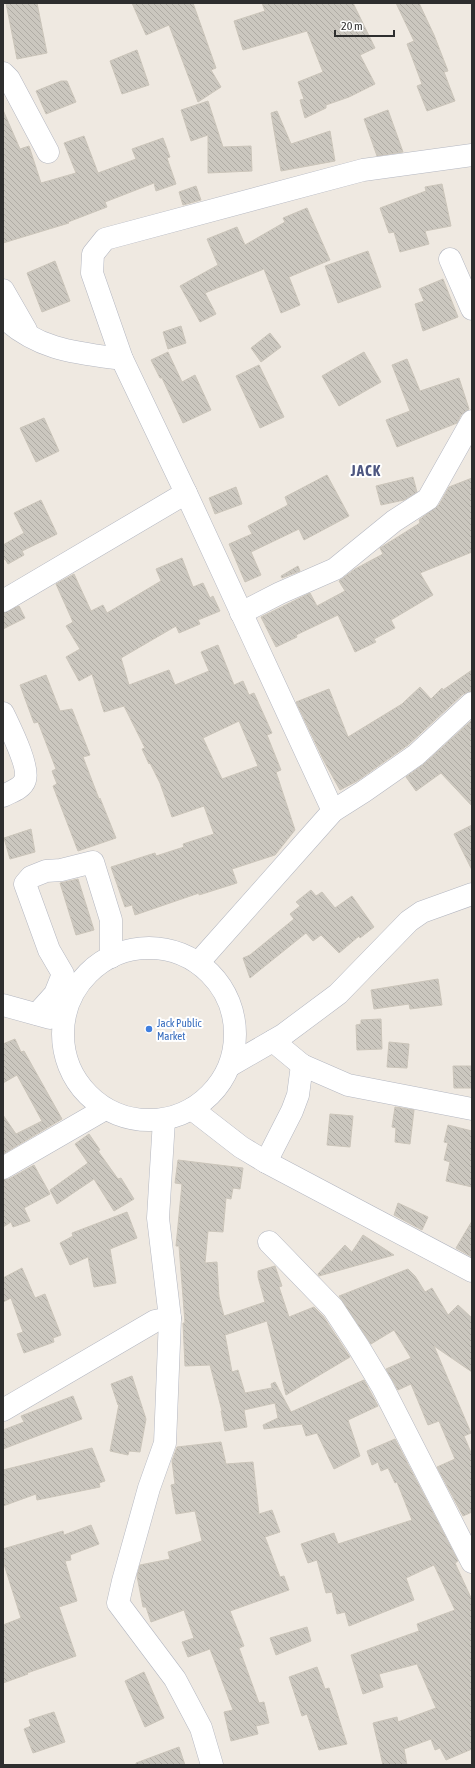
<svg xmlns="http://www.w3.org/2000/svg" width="475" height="1768" viewBox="0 0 475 1768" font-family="'Asap Condensed',sans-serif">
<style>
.building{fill:url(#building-back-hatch);stroke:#cbc5ba;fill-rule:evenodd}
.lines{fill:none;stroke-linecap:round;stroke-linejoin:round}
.minor-casing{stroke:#b4b7c1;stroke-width:23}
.minor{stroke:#fff;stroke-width:22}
.shop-dot{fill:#3f7fe0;stroke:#fff;stroke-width:1.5}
.labels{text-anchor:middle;stroke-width:4;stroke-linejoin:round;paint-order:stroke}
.shop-label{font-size:11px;fill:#366cbe;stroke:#fff;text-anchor:start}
.district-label{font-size:15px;font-weight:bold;letter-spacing:1px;fill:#4d5680;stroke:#fff}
</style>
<defs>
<pattern id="building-back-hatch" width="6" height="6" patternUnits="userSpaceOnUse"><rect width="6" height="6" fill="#cbc7bf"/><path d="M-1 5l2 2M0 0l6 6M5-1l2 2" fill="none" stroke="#afaba4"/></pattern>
</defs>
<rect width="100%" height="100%" fill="#efe9e1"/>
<g class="building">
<path d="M6 3H37L47 53 17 59Z"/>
<path d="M132 3H193L216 68 211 70 221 87 198 102 169 25 146 35Z"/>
<path d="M262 3H353L375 48 360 55 375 84 349 97 326 105V108L305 118 300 100 304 99 298 82 323 72 307 31 243 50 234 21 265 11Z"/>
<path d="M396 3H419L434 35 448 71 444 72 455 101 427 111 417 86 422 84 407 44 414 41Z"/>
<path d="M137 50 149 85 122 94 110 61Z"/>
<path d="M61 81H67L76 102 46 114 36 91Z"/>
<path d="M208 101 223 147 251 146 252 171 208 173V135L191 141 181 110Z"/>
<path d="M3 110 20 149 29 146 41 183 76 173 64 143 84 136 98 173 136 159 132 149 163 138 170 157 167 158 176 184 156 191 154 183 105 202 107 207 68 222 69 223 3 243Z"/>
<path d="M388 110 403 152 377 156 364 119Z"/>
<path d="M277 111 291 144 330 131 335 161 281 171 271 113Z"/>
<path d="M442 184 451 226 425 231 429 244 400 252 394 232 389 233 380 208 426 191 425 187Z"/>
<path d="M196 186 201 200 183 205 179 192Z"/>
<path d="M307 208 330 260 289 277 300 305 281 313 264 269 205 293 216 314 200 322 180 286 218 265 207 239 237 227 245 245 285 222 283 218Z"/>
<path d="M368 251 381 287 338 303 325 266Z"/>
<path d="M55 261 70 301 42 312 27 273Z"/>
<path d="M443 279 458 317 423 331 415 304 424 301 419 289Z"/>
<path d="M181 326 186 343 168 349 163 332Z"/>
<path d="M270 333 281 347 261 362 251 348Z"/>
<path d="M168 352 182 382 195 375 211 410 183 423 162 378H160L151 360Z"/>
<path d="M364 352 381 382 339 406 322 376Z"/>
<path d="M407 359 420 391 459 378 469 409 461 415 457 423 397 447 386 420 410 411 392 365Z"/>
<path d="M259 365 284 417 260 428 236 376Z"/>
<path d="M44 418 59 451 36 462 20 428Z"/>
<path d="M327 475 349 516 304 540 299 529 251 552 261 575 245 582 229 544 252 534 248 526 288 505 285 497Z"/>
<path d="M413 477 417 492 404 500 381 505 376 486Z"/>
<path d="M472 478V552L420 573 433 595 391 620 395 628 374 639 376 642 355 652 338 615 296 635 297 637 276 647 261 617 310 593 317 606 345 591 339 581 355 569 383 554 380 548 420 523 419 520 439 505 449 487Z"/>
<path d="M236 487 242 504 215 514 209 498Z"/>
<path d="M41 500 57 534 22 551 24 555 8 564 5 559 3 560V545L24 533 14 513Z"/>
<path d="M182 558 193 587 203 583 210 598 213 596 220 611 198 620 200 624 179 633 176 626 121 658 129 685 169 670 175 685 209 671 201 652 218 645 234 685 243 681 249 695 254 693 272 733 267 735 281 770 276 772 295 830 275 855 232 869 237 883 199 895V893L135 915 132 905 125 907 111 867 155 853 156 856 184 847 183 844 214 834 204 806 172 817 160 783 150 763 149 764 142 749 145 748 124 706 104 712 92 674 79 681 66 657 80 649 66 626 73 622 56 584 74 574 91 611 103 605 107 613 161 581 156 569ZM239 721 258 766 222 779 203 738Z"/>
<path d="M298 566 300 571 282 578 281 576Z"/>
<path d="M19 606 25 618 3 629V613Z"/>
<path d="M472 670V691L463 694 408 745 357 781 340 790 324 761 296 702 329 689 348 737 402 704 420 687 431 699 442 688 443 690Z"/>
<path d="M46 675 60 711 72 709 90 755 83 757 99 799 100 798 116 838 78 851 53 786 57 784 52 771 56 769 38 722 34 723 20 685Z"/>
<path d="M472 720V806L441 773 416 791 406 777 424 764Z"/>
<path d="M472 825V870L454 834Z"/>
<path d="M31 829 35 852 10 859 4 838Z"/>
<path d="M78 879 94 930 76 935 60 883Z"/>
<path d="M311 890 316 896 322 892 335 908 352 896 374 927 360 938 359 936 339 953 321 935 313 941 306 933 250 978 243 958 250 955 294 919 290 914 300 906 296 902Z"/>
<path d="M438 979 442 1005 410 1009 409 1004 374 1009 371 990Z"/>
<path d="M381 1019 382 1049 357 1050 356 1025 361 1024V1020Z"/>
<path d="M15 1039 21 1052 24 1051 62 1119 3 1154V1115L16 1134 42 1121 17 1075 3 1083V1044Z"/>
<path d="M389 1042 409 1044 407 1068 387 1067Z"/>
<path d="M453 1066H472V1088H454Z"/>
<path d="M395 1107 414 1110 410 1144 395 1142 396 1128 392 1127Z"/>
<path d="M330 1114 353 1116 350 1147 327 1145Z"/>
<path d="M448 1125 472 1131V1187L446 1181 450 1162 444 1160 448 1143 444 1142Z"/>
<path d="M89 1134 100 1150 98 1151 118 1179 121 1178 134 1199 114 1211 94 1179 57 1204 50 1190 88 1163 75 1144Z"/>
<path d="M178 1160 243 1168 240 1189 233 1188 231 1199 226 1198 223 1232 208 1231 205 1263 217 1262 219 1297 224 1316 265 1302 258 1277V1271L275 1266 282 1286 279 1287 289 1317 314 1307 323 1316 350 1357 286 1395 267 1321 225 1335 232 1372 238 1370 245 1393 272 1388 271 1384 275 1382 291 1412 364 1380 378 1406 348 1420 360 1456 334 1469 317 1433 306 1436 302 1424 264 1429 263 1425 278 1418 275 1403 244 1410 247 1427 225 1431 221 1411H222L210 1365 185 1366 183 1323H185L179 1246H176L182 1184 175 1183Z"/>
<path d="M34 1165 50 1194 24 1208 30 1221 13 1227 11 1222 3 1227V1180L9 1179Z"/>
<path d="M398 1203 428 1217 422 1230 394 1215Z"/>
<path d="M127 1212 137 1238 110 1249 116 1283 94 1287 88 1257 70 1265 60 1243 73 1236 72 1233Z"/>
<path d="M472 1221V1257L456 1248Z"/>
<path d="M363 1235 394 1255 319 1276 318 1274 345 1245 352 1252Z"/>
<path d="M22 1268 35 1298 45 1294 61 1335 53 1338 54 1342 24 1353 17 1334 23 1332 11 1298 3 1302V1278Z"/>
<path d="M408 1269 415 1276 425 1292 432 1288 448 1315 458 1305 472 1318V1372L434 1346 471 1433 464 1436 472 1455V1512L463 1516 437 1467 455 1459 439 1421 428 1425 411 1384 398 1390 386 1369 411 1358 394 1330 371 1344 339 1296Z"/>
<path d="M132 1376 146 1419 140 1452 129 1451 128 1455 110 1451 119 1404 118 1405 111 1384Z"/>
<path d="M73 1396 82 1419 3 1449V1430L24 1422 21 1416Z"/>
<path d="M395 1439 458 1561 455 1563 472 1600V1749L446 1760 440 1748 435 1750 431 1739 404 1749 407 1765H383L373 1723 397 1717 398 1722 436 1708 417 1664 379 1674 383 1687 363 1694 351 1655 419 1631 417 1624 455 1610 434 1565 406 1578 414 1600 349 1626 345 1612 337 1614 332 1592 326 1593 317 1560 308 1563 301 1544 334 1533 338 1544 412 1520 397 1482 395 1483 388 1468 381 1471 378 1462 372 1465 367 1451Z"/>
<path d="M221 1442 226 1464 253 1462 259 1514 272 1510 280 1532 265 1537 280 1577 284 1576 289 1590 230 1611 244 1646 239 1648 259 1703 264 1702 269 1723 256 1726 258 1734 231 1741 224 1712 233 1710 210 1649 188 1657 182 1642 194 1638 184 1610 151 1622 146 1607H143L137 1576 140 1565 170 1559 168 1552 202 1541 195 1511 176 1514 171 1485 175 1484 172 1461 177 1447Z"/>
<path d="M92 1448 105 1481 99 1483 100 1487 37 1500 36 1494 3 1506V1470Z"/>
<path d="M91 1525 99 1544 70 1555 71 1560 65 1561 77 1601 59 1607 76 1656 27 1673 28 1674 3 1683V1625L21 1618 3 1561V1549L63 1531 64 1535Z"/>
<path d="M307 1627 311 1641 276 1655 270 1638Z"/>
<path d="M317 1667 325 1689 329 1688 347 1744 319 1750 307 1714 302 1716 289 1677Z"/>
<path d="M144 1672 164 1718 145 1727 125 1681Z"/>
<path d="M54 1712 65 1742 33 1753 24 1729 31 1726 29 1720Z"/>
<path d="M179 1747 185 1765H136V1763Z"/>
</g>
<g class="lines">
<g class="minor-casing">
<g id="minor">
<path d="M3 73 9 79 48 152"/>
<path d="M450 259 472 309"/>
<path d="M3 290 26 330"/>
<path d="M3 317C38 350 76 353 122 359"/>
<path d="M3 601 186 493"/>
<path d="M241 613 280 593 335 569 394 521 428 499 472 421"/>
<path d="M3 713C9 726 30 767 25 780 22 789 10 792 3 796"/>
<path d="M333 811 363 792 416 755 472 703"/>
<circle cx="149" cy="1034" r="86"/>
<path d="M198 963 333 811 186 493 122 359 92 273 93 254 105 239 363 170 472 155"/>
<path d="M3 1005 50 1018"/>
<path d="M37 1014 55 994 63 974 49 950 25 884 31 877 46 871 61 870 93 862 111 920V957"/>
<path d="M273 1041 302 1065 348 1085 472 1109"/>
<path d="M231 1065 283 1035 338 994 409 921 422 912 472 894"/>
<path d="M192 1109 241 1147 266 1162 472 1271"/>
<path d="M164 1120 158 1218 170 1318 165 1443 149 1488 123 1581 118 1603 175 1679 201 1728 212 1765"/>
<path d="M266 1162 292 1111 298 1095 302 1065"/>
<path d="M3 1168 105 1109"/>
<path d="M269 1242 333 1308 358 1346 382 1386 472 1562"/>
<path d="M3 1410 155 1321 170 1318"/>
</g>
</g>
<use href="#minor" class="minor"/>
</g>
<circle class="shop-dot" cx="149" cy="1029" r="4"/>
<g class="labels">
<g class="shop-label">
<text x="157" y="1027">Jack Public<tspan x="157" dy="13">Market</tspan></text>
</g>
<g class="district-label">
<text x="366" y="476">JACK</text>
</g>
</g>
<rect width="475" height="1768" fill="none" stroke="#2e2e2e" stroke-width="8"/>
<path d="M335 30v6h59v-6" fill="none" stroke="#2e2e2e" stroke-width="2"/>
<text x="341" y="30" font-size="12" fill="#2e2e2e" stroke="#ffffff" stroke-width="3" paint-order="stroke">20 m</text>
</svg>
